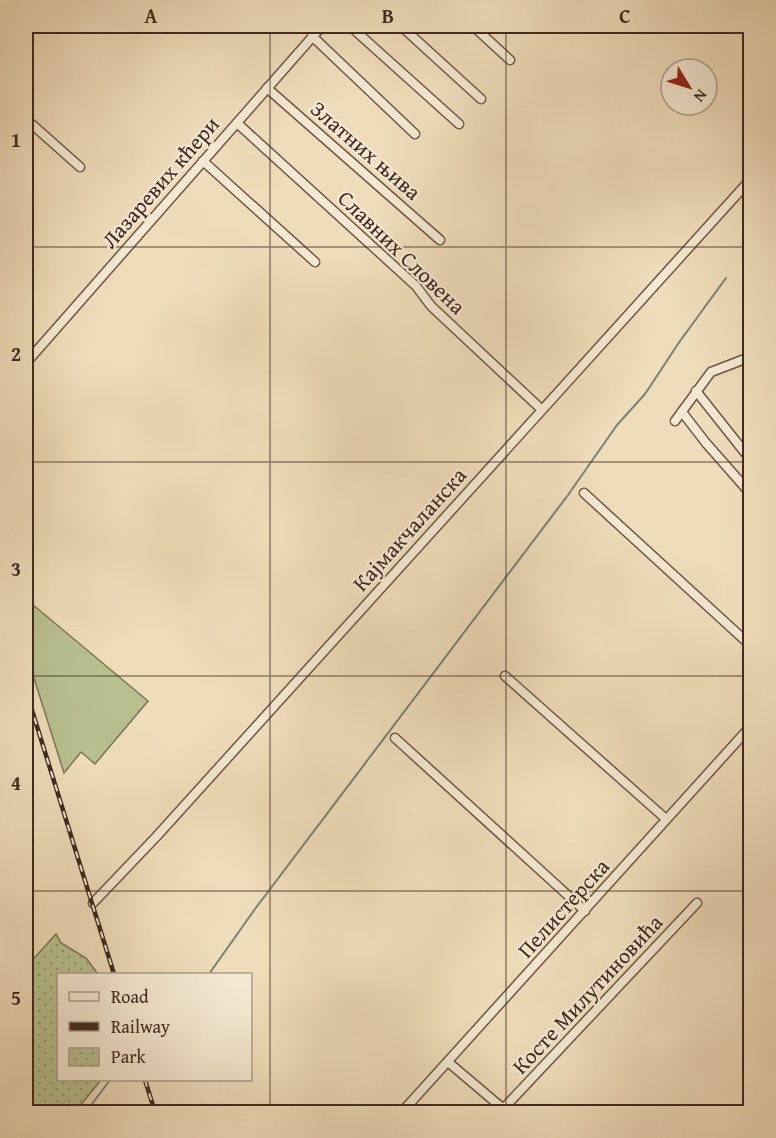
<svg xmlns="http://www.w3.org/2000/svg" width="776" height="1138" viewBox="0 0 776 1138" font-family="'Gentium Book Plus',serif">
<style>
.grass{fill:#b8c090;stroke:#7c7458;stroke-width:1.5}
.park{fill:url(#park-dots);stroke:#7c7458;stroke-width:1.5}
.lines{fill:none;stroke-linecap:round;stroke-linejoin:round}
.stream{stroke:#768177;stroke-width:2}
.street-casing{stroke:#6c5646;stroke-width:11}
.street{stroke:#f5e8d2;stroke-width:8}
.rail-casing{stroke:#40291f;stroke-width:4.5}
.rail{stroke:#f5e8d2;stroke-width:2;stroke-dasharray:7;stroke-linecap:butt}
.grid{fill:none;stroke:#40291f;stroke-width:1.5;stroke-opacity:0.55}
.labels{text-anchor:middle;stroke-width:4.5;stroke-linejoin:round;paint-order:stroke}
.street-label{font-size:22px;fill:#40291f;stroke:#f5e8d2}
.neatline{fill:none;stroke:#40291f;stroke-width:2}
.grid-label{font-size:20px;text-anchor:middle;font-weight:bold;fill:#40291f}
</style>
<defs>
<pattern id="park-dots" width="8" height="8" patternUnits="userSpaceOnUse" patternTransform="scale(1.5)"><rect width="8" height="8" fill="#b8c090"/><path d="M2 2h.1M6 6h.1" fill="none" stroke="#979c75" stroke-width="1.8" stroke-linecap="round"/></pattern>
</defs>
<rect width="100%" height="100%" fill="#efdcba"/>
<filter id="stains"><feTurbulence type="fractalNoise" baseFrequency=".00333" numOctaves="4"/><feColorMatrix values="0 0 0 0 .2 0 0 0 0 .09 0 0 0 0 .02 0 0 0 .5 -.17"/></filter>
<radialGradient id="worn" r=".72"><stop offset=".6" stop-color="#630" stop-opacity="0"/><stop offset="1" stop-color="#630" stop-opacity=".3"/></radialGradient>
<path class="grass" d="M26 599 148 701 95 764 81 752 64 773 26 653Z"/>
<path class="park" d="M56 934 61 943 86 958 98 974H58V1080H101L75 1112H26V967Z"/>
<g class="lines">
<g class="stream">
<path d="M209 974 255 909 568 495 617 425 645 394 680 341 726 278"/>
<path d="M86 1112 110 1080"/>
</g>
<g class="street-casing">
<g id="street">
<path d="M350 26 459 124"/>
<path d="M401 26 481 99"/>
<path d="M473 26 510 60"/>
<path d="M312 36 415 134"/>
<path d="M267 88 440 240"/>
<path d="M26 119 80 167"/>
<path d="M237 123 416 286 431 306 541 409"/>
<path d="M203 161 315 262"/>
<path d="M26 363 322 26"/>
<path d="M696 391 750 459"/>
<path d="M682 412 706 443 750 493"/>
<path d="M675 421 711 372 750 357"/>
<path d="M584 493 750 645"/>
<path d="M505 676 666 819"/>
<path d="M395 738 585 911"/>
<path d="M93 903 156 837 750 180"/>
<path d="M448 1062 507 1112"/>
<path d="M503 1109 697 903"/>
<path d="M402 1112 750 727"/>
</g>
</g>
<use href="#street" class="street"/>
<g class="rail-casing">
<g id="rail">
<path d="M26 691 114 974"/>
<path d="M145 1080 155 1112"/>
</g>
</g>
<use href="#rail" class="rail"/>
</g>
<path class="grid" d="M270 26V1112M506 26V1112M26 247H750M26 462H750M26 676H750M26 891H750"/>
<g class="labels">
<g class="street-label">
<text transform="translate(366 150) rotate(41)" y="8">Златних њива</text>
<text transform="translate(160 182) rotate(-49)" y="8">Лазаревих кћери</text>
<text transform="translate(402 252) rotate(44)" y="8">Славних Словена</text>
<text transform="translate(409 529) rotate(-48)" y="8">Кајмакчаланска</text>
<text transform="translate(563 908) rotate(-48)" y="8">Пелистерска</text>
<text transform="translate(587 994) rotate(-47)" y="8">Косте Милутиновића</text>
</g>
</g>
<rect width="776" height="1138" fill="none" stroke="#efdcba" stroke-width="66"/>
<rect x="57" y="973" width="195" height="108" fill="#f5e8d2" stroke="#ad9c8a" stroke-width="1.5"/>
<rect x="69" y="992" width="30" height="9" fill="#f5e8d2" stroke="#ad9c8a" stroke-width="1.5"/>
<text x="111" y="1003" font-size="18" fill="#40291f">Road</text>
<rect x="69" y="1022" width="30" height="9" fill="#40291f" stroke="#ad9c8a" stroke-width="1.5"/>
<text x="111" y="1033" font-size="18" fill="#40291f">Railway</text>
<rect x="69" y="1048" width="30" height="18" fill="url(#park-dots)" stroke="#ad9c8a" stroke-width="1.5"/>
<text x="111" y="1063" font-size="18" fill="#40291f">Park</text>
<g transform="translate(689 87) rotate(128)"><circle r="28" fill="#f5e8d2" stroke="#ad9c8a" stroke-width="1.5"/>
<path d="M0-4.5L10 22L0 15L-10 22Z" fill="#8f2418"/>
<text y="-9" font-size="16" font-weight="bold" text-anchor="middle" fill="#40291f">N</text>
</g>
<rect x="33" y="33" width="710" height="1072" class="neatline"/>
<g class="grid-label">
<text x="151" y="23">A</text>
<text x="388" y="23">B</text>
<text x="625" y="23">C</text>
<text x="16" y="147">1</text>
<text x="16" y="361">2</text>
<text x="16" y="576">3</text>
<text x="16" y="790">4</text>
<text x="16" y="1005">5</text>
</g>
<rect width="100%" height="100%" filter="url(#stains)"/>
<rect width="100%" height="100%" fill="url(#worn)"/>
</svg>
